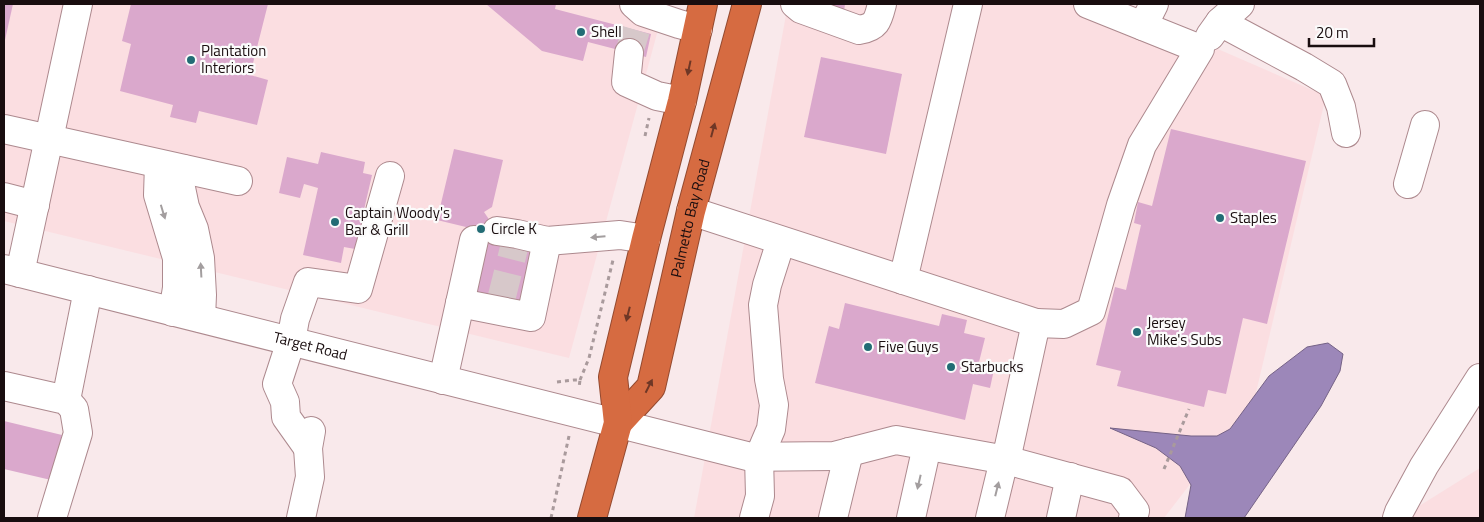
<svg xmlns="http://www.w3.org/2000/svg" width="1484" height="522" viewBox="0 0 1484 522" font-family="'Titillium Web',sans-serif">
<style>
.built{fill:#fbdee1}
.water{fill:#9c87b9;stroke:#756286}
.building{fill:#daa8cc}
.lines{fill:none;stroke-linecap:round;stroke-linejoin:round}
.minor-tunnel{stroke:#d7c8ca;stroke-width:28;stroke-dasharray:28 14;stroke-linecap:butt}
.minor-casing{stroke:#ad898e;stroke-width:30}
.highway-casing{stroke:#944a30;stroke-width:30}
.path{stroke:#a99a9c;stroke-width:3;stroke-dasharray:4 4;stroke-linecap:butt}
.minor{stroke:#fff;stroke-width:28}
.highway{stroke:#d66b41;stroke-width:28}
.oneway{fill:#6e3726}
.oneway2{fill:#a39e9f}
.poi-dot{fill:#226c75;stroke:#fbfbfb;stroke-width:2}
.labels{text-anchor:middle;stroke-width:4.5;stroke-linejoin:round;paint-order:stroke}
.poi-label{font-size:15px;fill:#190d0f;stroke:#fbfbfb;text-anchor:start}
.street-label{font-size:15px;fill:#190d0f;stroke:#fbfbfb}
</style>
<rect width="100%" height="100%" fill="#f9e9eb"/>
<g class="built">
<path d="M4 4H665L569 358 4 221Z"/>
<path d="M788 4H1114L1326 96 1254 401 1164 518H694Z"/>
<path d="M1480 468V518H1400Z"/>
</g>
<path class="water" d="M1328 343 1343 354 1340 371 1321 406 1244 518H1185L1191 485 1180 466 1156 448 1110 428 1191 436H1217L1230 429 1269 376 1307 347Z"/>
<g class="building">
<path d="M4 4H13L5 40H4Z"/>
<path d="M131 4H268L250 75 268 80 257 125 199 111 196 123 170 117 173 105 120 91 131 44 122 41Z"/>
<path d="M486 4H556L555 9 651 34 646 57 588 42 583 61 542 51Z"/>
<path d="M814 4H845L844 12Z"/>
<path d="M821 57 902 74 886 154 804 137Z"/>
<path d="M1171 129 1306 161 1267 324 1243 318 1226 394 1208 390 1204 407 1117 386 1121 371 1096 365 1115 287 1126 290 1141 225 1134 223 1138 202 1152 206Z"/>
<path d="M454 149 503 160 492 207 484 212 507 246 539 253 527 306 474 294 482 254 466 227 437 220Z"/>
<path d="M321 152 365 162 363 173 372 175 355 249 344 247 341 263 303 255 318 188 304 184 300 198 279 193 287 157 318 164Z"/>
<path d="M845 303 939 326 942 314 967 320 964 333 985 338 979 362 995 365 990 388 973 384 965 420 815 383 829 326 839 329Z"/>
<path d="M4 421 62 435 51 480 4 469Z"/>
</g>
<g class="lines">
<g class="minor-tunnel">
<path d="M629 53 636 30"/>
<path d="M501 300 514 248"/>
</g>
<g class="minor-casing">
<g id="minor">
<path d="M634 4 643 12 679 24 698 29"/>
<path d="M795 4 801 9 859 30C877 27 878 20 882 4"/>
<path d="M1220 22 1304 67 1332 84 1341 107 1346 133"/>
<path d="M1143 26 1154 4"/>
<path d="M1210 36 1220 22 1240 4"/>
<path d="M629 53 626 82 657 96 682 101"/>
<path d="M4 129 238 181"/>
<path d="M159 164 158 195 177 258V288L173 312"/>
<path d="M183 169 180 183 185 207 194 229 200 258 202 295 201 318"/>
<path d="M1408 184 1425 125"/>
<path d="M4 197 35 205"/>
<path d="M691 211 1036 323"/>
<path d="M497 231 517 234 547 241 620 235 646 239"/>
<path id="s1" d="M4 269 751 457 834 456 896 440 1006 460 1036 323 1064 324 1091 311 1121 205 1142 145 1200 49 1088 4"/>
<path d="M20 273 78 4"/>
<path d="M903 280 968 4"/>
<path d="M460 303 531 317 547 241"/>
<path d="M443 380 474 240"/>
<path d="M4 386 66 400 74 409 78 433 52 518"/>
<path d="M66 400 88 290"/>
<path d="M308 448 286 417 285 402 277 384 291 341 295 319 308 282 358 289 390 176"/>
<path d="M1006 460 1120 491 1135 511 1133 518"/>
<path d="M301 518 310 477 308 448 311 431"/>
<path d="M754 518 760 496 759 457 771 429 774 405 769 379 763 305 767 285 781 241"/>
<path d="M833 518 849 452"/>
<path d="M911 518 927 446"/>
<path d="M990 518 1004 460"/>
<path d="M1061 518 1070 477"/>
<path d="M1397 518 1399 512 1424 466 1480 378"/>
</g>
</g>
<g class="highway-casing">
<g id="highway">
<path id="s2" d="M618 423 651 387 691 211 747 4"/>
<path d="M592 518 618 423 613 377 646 239 682 101 703 4"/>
</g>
</g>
<g class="path">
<path d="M645 136 649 118"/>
<path d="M580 380 589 358 613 260"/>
<path d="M557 382 574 380H580L579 388"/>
<path d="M1164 469 1189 409"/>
<path d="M551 518 569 436"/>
</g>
<use href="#minor" class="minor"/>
<use href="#highway" class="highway"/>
</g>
<defs><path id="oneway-solid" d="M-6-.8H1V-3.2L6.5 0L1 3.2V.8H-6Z" transform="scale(1.25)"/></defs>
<g class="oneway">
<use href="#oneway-solid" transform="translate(689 68) rotate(102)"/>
<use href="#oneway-solid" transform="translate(713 130) rotate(-75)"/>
<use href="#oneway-solid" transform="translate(628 314) rotate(104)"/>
<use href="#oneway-solid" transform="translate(649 386) rotate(-63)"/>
</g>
<g class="oneway2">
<use href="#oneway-solid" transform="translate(163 212) rotate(73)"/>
<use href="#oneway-solid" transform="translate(598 237) rotate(175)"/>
<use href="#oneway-solid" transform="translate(201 270) rotate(-93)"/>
<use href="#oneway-solid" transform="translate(919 482) rotate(103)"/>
<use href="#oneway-solid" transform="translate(997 489) rotate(-76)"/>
</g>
<g class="poi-dot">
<circle cx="581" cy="32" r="5"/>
<circle cx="191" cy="60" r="5"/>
<circle cx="1220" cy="218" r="5"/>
<circle cx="335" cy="222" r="5"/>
<circle cx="481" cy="229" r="5"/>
<circle cx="1137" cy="332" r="5"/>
<circle cx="868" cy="347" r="5"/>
<circle cx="951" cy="367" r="5"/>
</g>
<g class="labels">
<g class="poi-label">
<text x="591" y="37">Shell</text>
<text x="201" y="56">Plantation<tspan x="201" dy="17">Interiors</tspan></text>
<text x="345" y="218">Captain Woody's<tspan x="345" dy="17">Bar &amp; Grill</tspan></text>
<text x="1230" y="223">Staples</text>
<text x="491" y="234">Circle K</text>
<text x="1147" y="328">Jersey<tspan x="1147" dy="17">Mike's Subs</tspan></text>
<text x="878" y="352">Five Guys</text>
<text x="961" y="372">Starbucks</text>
</g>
<g class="street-label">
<text dy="5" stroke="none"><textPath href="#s2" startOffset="222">Palmetto Bay Road</textPath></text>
<text dy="5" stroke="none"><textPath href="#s1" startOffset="316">Target Road</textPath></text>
</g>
</g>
<rect width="1484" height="522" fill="none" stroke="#190d0f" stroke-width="10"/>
<path d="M1309 38v8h65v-8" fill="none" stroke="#190d0f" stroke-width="2.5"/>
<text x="1316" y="38" font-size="15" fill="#190d0f" stroke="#fbfbfb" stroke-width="4" paint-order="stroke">20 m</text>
</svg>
